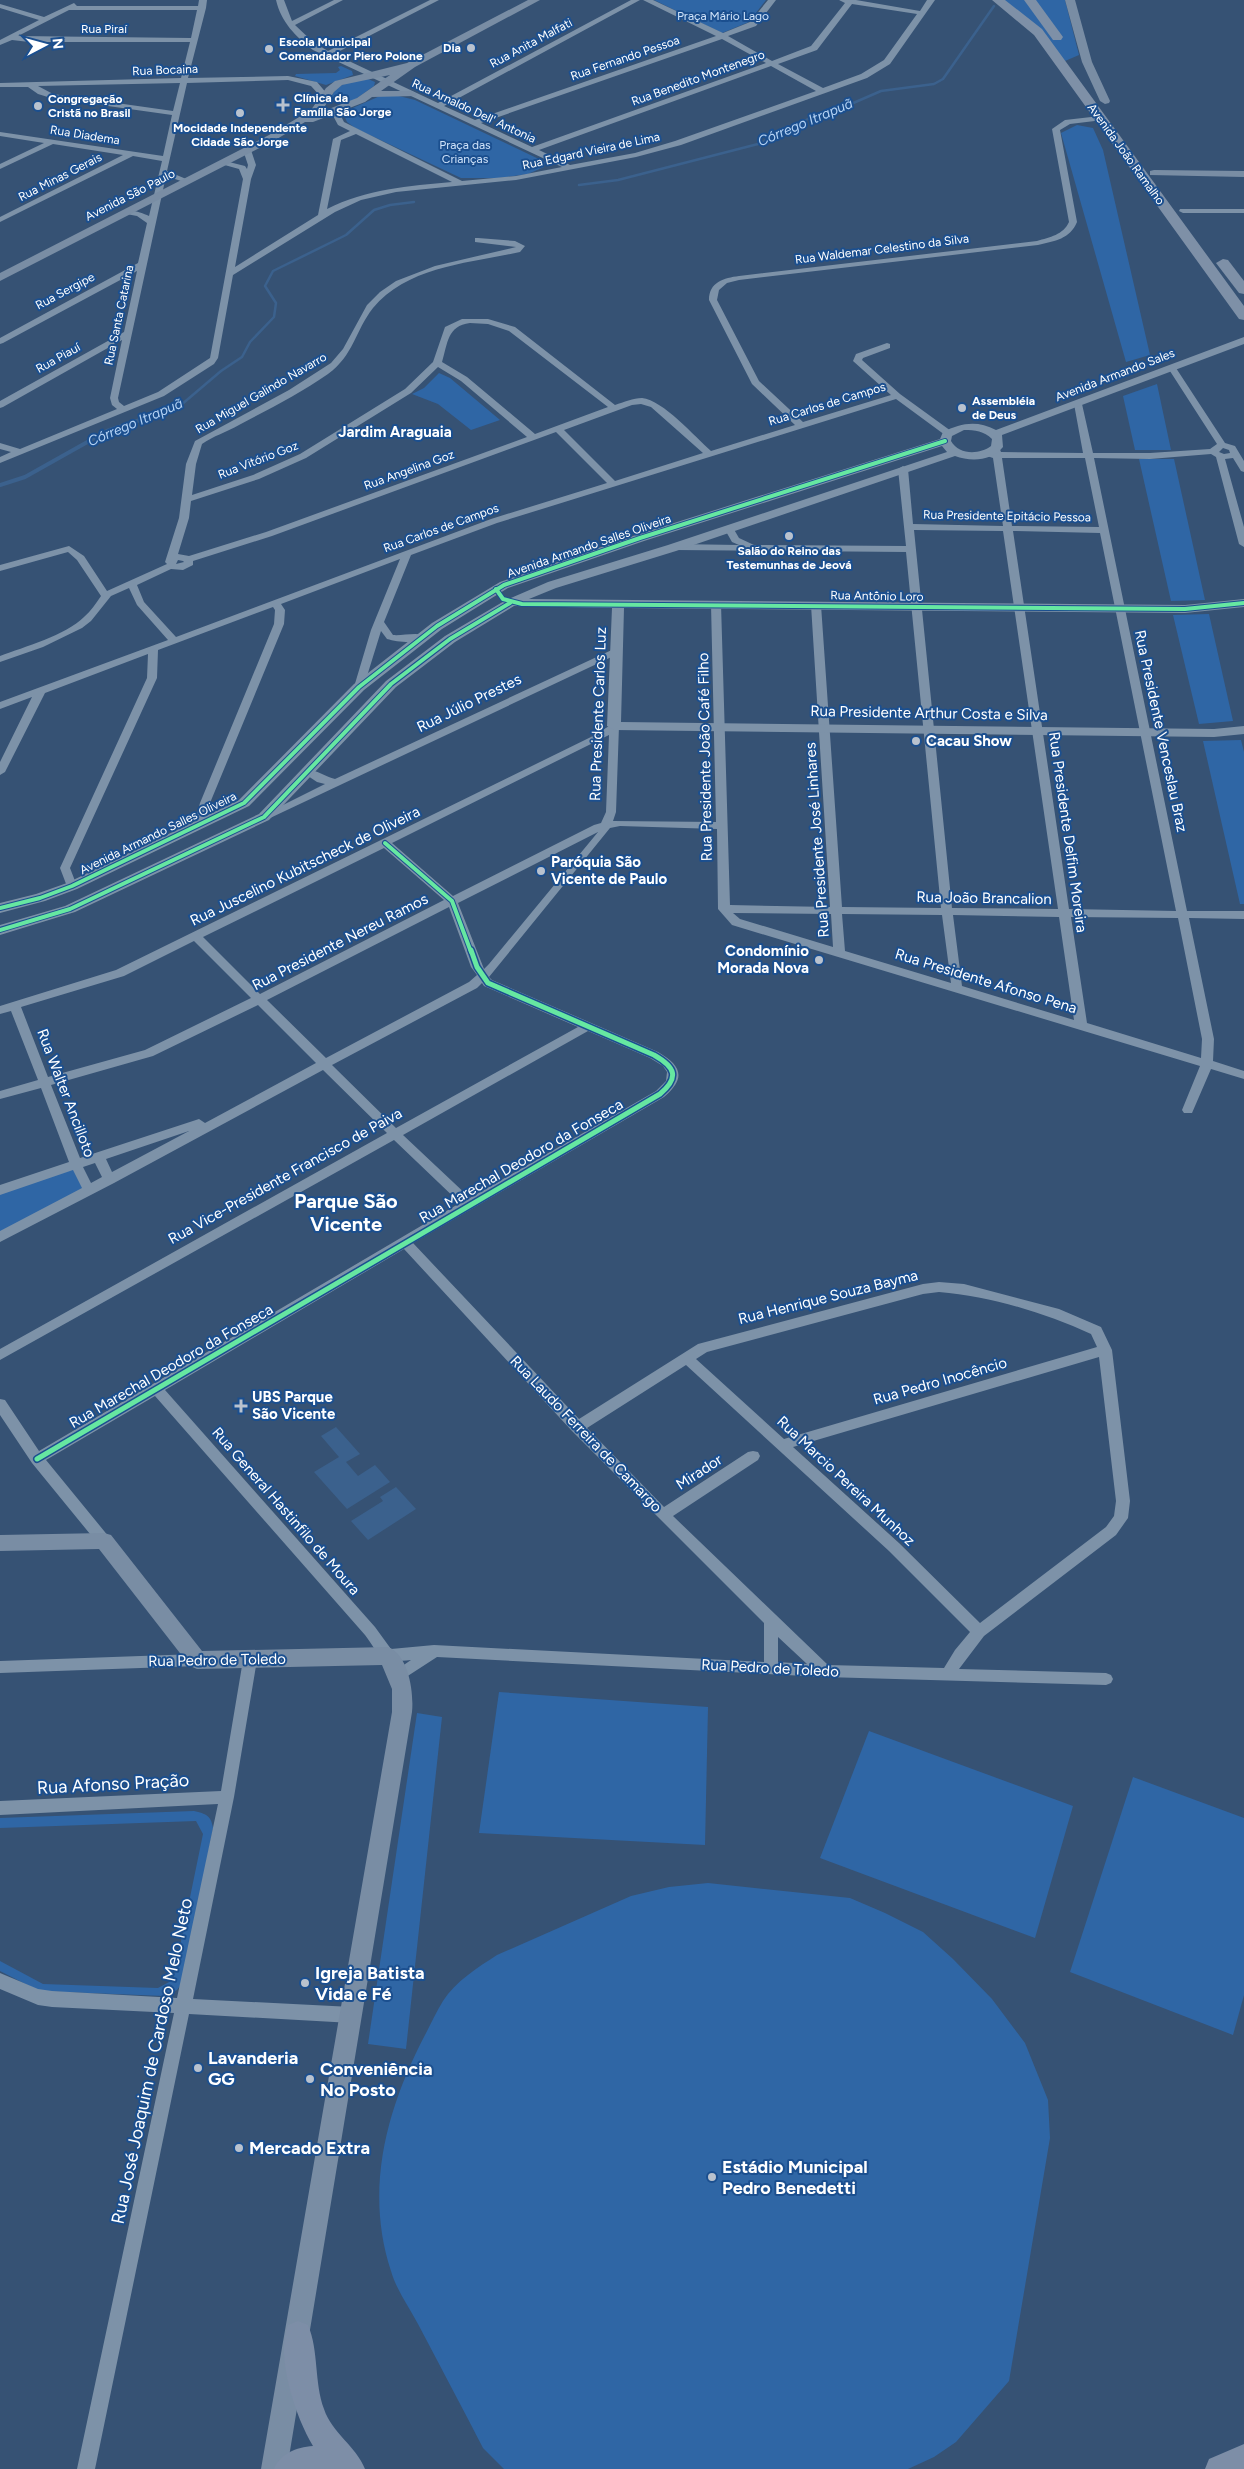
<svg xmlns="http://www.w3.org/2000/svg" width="1244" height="2469" viewBox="0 0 1244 2469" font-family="Figtree,sans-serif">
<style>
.green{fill:#2f66a5}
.water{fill:#3b618d}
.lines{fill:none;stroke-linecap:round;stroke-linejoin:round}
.stream-far1{stroke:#3b618d;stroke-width:2.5}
.stream{stroke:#3b618d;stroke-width:4}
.minor{fill:#7d92a8;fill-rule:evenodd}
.tertiary{fill:#7d92a8;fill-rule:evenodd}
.secondary{fill:#798da4;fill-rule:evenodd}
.primary{fill:#7d8ea7;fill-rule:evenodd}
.trunk{fill:#7e90a7;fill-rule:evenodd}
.cycleway-far1-casing{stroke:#1b4f8f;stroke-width:6}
.cycleway-casing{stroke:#1b4f8f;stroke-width:8}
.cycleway-far1{stroke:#66e7a1;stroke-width:4}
.cycleway{stroke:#66e7a1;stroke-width:5}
.poi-dot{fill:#b9c2ce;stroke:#1b4f8f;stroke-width:2}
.labels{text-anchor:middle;stroke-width:4;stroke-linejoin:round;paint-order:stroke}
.far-park-label{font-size:12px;fill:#cfe3fa;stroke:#1b4f8f}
.far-street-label{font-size:12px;fill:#fff;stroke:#1b4f8f}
.far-poi-label{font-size:12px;font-weight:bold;fill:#fff;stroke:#1b4f8f;text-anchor:start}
.far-water-label{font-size:14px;font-style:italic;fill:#b5d3f5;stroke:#1b4f8f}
.far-quarter-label{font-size:15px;font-weight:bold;fill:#fff;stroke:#1b4f8f}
.street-label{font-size:15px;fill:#fff;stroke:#1b4f8f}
.poi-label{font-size:15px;font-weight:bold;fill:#fff;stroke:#1b4f8f;text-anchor:start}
.near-street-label{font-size:18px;fill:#fff;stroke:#1b4f8f}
.near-poi-label{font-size:18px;font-weight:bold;fill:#fff;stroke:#1b4f8f;text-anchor:start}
.district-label{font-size:20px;font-weight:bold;fill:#fff;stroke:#1b4f8f}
</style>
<rect width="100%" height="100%" fill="#365274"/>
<g class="green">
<path d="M654 0H766L749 22 722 33Z"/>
<path d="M1003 0H1065L1079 55 1065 61Z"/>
<path d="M341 66 352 71 353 75 326 85 295 76 296 74 336 73 340 70 338 67Z"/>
<path d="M368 79 375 82 374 86 353 101 339 104 331 99C335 82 354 81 368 79Z"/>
<path d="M380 96H399L415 100 545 162 544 167 528 174 499 178H461L355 128 347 122 344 115 348 110Z"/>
<path d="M1077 125 1093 128 1103 150 1150 355 1126 362 1061 133Z"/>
<path d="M439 373 450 378 500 420 471 430 438 404 412 394 424 388Z"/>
<path d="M1157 384 1171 450H1135L1123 396Z"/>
<path d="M1174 459 1205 600 1171 601 1139 459Z"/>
<path d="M1209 614 1233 721 1199 724 1173 615Z"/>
<path d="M1241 740 1244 752V904H1240L1203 741Z"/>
<path d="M76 1164 89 1190 0 1234V1190Z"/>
<path d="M499 1692 708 1707 705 1845 479 1833Z"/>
<path d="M417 1713 442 1717 406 2049 368 2044Z"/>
<path d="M869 1731 1073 1806 1035 1938 820 1858Z"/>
<path d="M1133 1777 1244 1818V1995L1233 2035 1070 1972Z"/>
<path d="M194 1811C206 1814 211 1815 213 1828L183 1982 177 1990 164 1996 39 1991 0 1971V1961L43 1984 158 1988 173 1980 203 1834 196 1821 0 1828V1818Z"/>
<path d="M708 1883 850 1898 885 1913 923 1932 953 1959 992 1999 1025 2043 1048 2100 1050 2138 1009 2381 956 2442 934 2457 908 2469H504L483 2448C462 2407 440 2366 418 2324 409 2307 396 2289 391 2271 364 2189 387 2108 425 2035 431 2024 436 2012 443 2001 456 1981 477 1968 497 1955L631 1896 669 1887Z"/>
</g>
<g class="water">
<path d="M336 1427 360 1454 346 1462 358 1476 375 1465 390 1482 347 1509 314 1472 339 1457 321 1436Z"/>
<path d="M396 1487 416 1509 368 1540 351 1521 383 1501 380 1497Z"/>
</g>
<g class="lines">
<g class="stream-far1">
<path d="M579 185 618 180 758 144 818 114 851 104 881 91 934 84 943 79 994 6"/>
<path d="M136 421 181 405 221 371 242 357 250 342 274 317 276 303 265 286 273 271 346 235 374 210 390 205 414 202"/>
</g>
<path class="stream" d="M0 485 25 477 107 431 140 420"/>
<g class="minor">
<path d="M199 0H207L206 8 188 78 288 76 317 82 328 95 321 97 311 86 288 80 187 83 167 171 191 181 187 183 166 176 118 398 119 402 124 406 158 392 210 358 243 179 239 169 221 164V160L245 166 247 169 248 165 243 150 247 148 251 150 256 165 251 179 235 267 318 215 333 139 350 131 338 125 330 110 331 108H337L344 122 462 181 516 176 562 167 313 50C296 37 281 22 276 0H284L292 21 334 0H343L295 25 313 42 328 51 430 0H439L334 54 438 103 631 0H640L444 106 475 120 716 36 643 0H653L723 33 750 22 768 0H776L756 26 728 36 772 61 811 46 845 3 839 0H856L920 11 927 0H935L890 64 867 78 681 145 636 157 516 180 396 192 361 200 335 212 233 275 218 358 214 364 164 396 0 463V457L11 452 0 449V443L20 449 117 409 112 405 110 398 122 340 3 407 0 408V401L124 332 137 271 3 343 0 344V338L138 263 147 223 137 216 121 213C129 208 141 212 149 216L162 161 133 156 0 222V217L123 155 53 144 0 169V164L44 143 0 136V132L163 156 172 115 51 98 38 94 28 87H0V83L181 78 190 42H29L12 40 0 45V40L39 20 0 8V4L44 17 74 3 77 6H198ZM852 4 917 14 884 60 861 74 823 88 778 64 817 50ZM69 10H197L191 38 18 36ZM722 39 766 63 532 147 481 123ZM771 66 816 91 675 141 635 153 570 165 539 150ZM180 83 173 111 53 94 38 86ZM356 134 452 182C409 186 366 189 327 209L341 140Z"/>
<path d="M1100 116 1104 118 1103 120 1070 124 1060 130 1077 222C1070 239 1055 241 1038 245L739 280 727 283 719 290 717 300 759 381 803 422 891 395 853 361 856 354 887 343 890 344V348L863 358 862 360 900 394 951 431V435H945L896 399 497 523 411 555 384 622 393 635C403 636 420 631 428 637 418 645 398 642 387 639L381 631 363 689 359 690 354 687 371 630 400 559 281 604 285 610 284 624 210 803 204 824 199 827 194 824 200 803 274 624 275 610 273 607 158 650 157 678 70 868 77 886 76 889H68L60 868 147 678 148 654 45 693 5 772 0 775V762L32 697 0 709V702L168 640 137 605 129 588 111 596 91 621 82 628 43 647 0 662V656C24 647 66 635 84 617 91 611 96 603 101 596L77 560 68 552 0 571V565L69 546 84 556 107 591 167 564 165 562 179 518 186 464 195 441 289 390 331 363 343 349 367 305 380 292 396 281 435 266 516 247 475 242V238H478L515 241 525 246 520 252C471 263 408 266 373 308 355 331 354 355 328 374 301 393 269 409 239 425 227 432 213 436 202 444L196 464 192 495 253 475 300 454 405 389 433 362 445 327 462 319H488L515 327 615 405C624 402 633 398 642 398 663 400 695 437 711 451L795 425 752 384 709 300C709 282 724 278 739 276L1037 241C1050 237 1063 235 1069 222L1052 129 1065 120ZM470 323 488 324 509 331 608 407 535 434 467 377 442 362C448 343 447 326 470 323ZM438 367 461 381 527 437 266 532 189 556 178 554 189 518 191 501 259 479 306 458 411 393ZM641 404 651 407 703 453 615 481 564 430 632 405ZM556 432 607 483 491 519 176 637 144 602 137 585 171 569 183 570 193 565V561L272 536ZM178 560 183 561 184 562 176 564Z"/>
<path d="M1180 209H1244V213H1183L1179 211Z"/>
<path d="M1172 365 1176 368 1225 443 1235 446 1244 461V472L1241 471 1233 458 1225 459 1244 527V547L1239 544 1216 457 1211 454 1150 459 1094 458 1187 911H1244V919L1189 918 1214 1039 1213 1061 1244 1071V1079L1211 1069 1192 1113H1184L1182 1110 1200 1066 732 925 718 909 717 829 620 826 610 828 489 977 492 980 658 1052C682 1066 686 1078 664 1097L413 1243 579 1419 698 1344 923 1284 939 1282 964 1284 1059 1309 1101 1327 1112 1350 1130 1501 1128 1518 1116 1535 984 1636 959 1669 1106 1673 1111 1675 1113 1679 1111 1683 1106 1685 825 1677 437 1657 400 1681 395 1679 393 1675 395 1671 411 1660C379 1663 383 1660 365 1635L155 1396 46 1460 109 1537 111 1541 109 1545 104 1547 99 1545 32 1463 0 1415V1399L5 1400 39 1451 460 1203 394 1140 0 1360V1349L387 1133 323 1070 114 1183 0 1242V1231L82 1188 73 1170 0 1195V1185L69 1162 41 1088 0 1099V1091L38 1080 11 1011 0 1014V1006L116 970 593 736 614 723 619 726 616 812 613 821 716 822 711 604 716 601 721 604 730 905 830 907 811 605 816 602 821 605 842 907 941 908 906 552 675 550 670 547 675 544 739 545 732 542 724 528 729 525 732 526 739 538 754 545 906 546 898 469 903 466 908 469 913 524 1003 526 993 458 984 455 992 452 991 449 996 446 999 447 1001 452 1083 453 1074 404 1075 402 1082 404 1093 453H1150L1210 449 1217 444 1168 368ZM1223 448 1229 450 1230 453 1224 454 1219 452ZM1002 458H1085L1099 527 1012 526ZM914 530 1003 531 1058 909 952 908ZM1013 531 1100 533 1176 911 1069 909ZM609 735 606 812 601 823 594 825 453 896 392 843ZM598 832 489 964 484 969 458 903ZM384 848 444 900 260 994 203 937ZM449 907 471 967 477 975 469 982 326 1058 267 1000ZM733 913 831 914 833 947 740 919ZM842 914 942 915 951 983 845 951ZM953 915 1059 917 1074 1020 962 986ZM1071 917 1178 918 1202 1039 1201 1058 1087 1023ZM194 941 251 998 145 1050 48 1077 21 1007 124 976ZM482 983 484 986 578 1027 396 1128 332 1065 477 988ZM258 1005 316 1063 205 1123 199 1119 80 1158 51 1085 153 1056ZM588 1031 650 1058 663 1066 667 1072 666 1081 656 1091 470 1198 403 1135ZM189 1131 112 1172 106 1159ZM95 1163 102 1177 91 1183 83 1167ZM404 1249 572 1431 764 1623V1662L434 1645 391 1649 375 1627 165 1390ZM939 1292C991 1296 1044 1313 1091 1334L1097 1347 784 1439 696 1359 707 1352 923 1294ZM1099 1357 1116 1501 1114 1516 1106 1527 980 1623 899 1543 793 1447ZM686 1365 889 1551 970 1632 955 1650 944 1668 828 1665 673 1516 758 1460 760 1456 758 1452 753 1451 748 1452 664 1507 587 1428ZM778 1637 807 1664 778 1662Z"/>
<path d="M616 648 620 649V653L268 819H260L259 817 325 784 317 782 305 774V770C315 768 325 777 335 779Z"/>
<path d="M197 1654 202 1656 204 1660 202 1664 197 1666 0 1673V1661Z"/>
<path d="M250 1654 255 1656 257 1660 234 1797 193 1999 352 2007 358 2010 360 2015 358 2020 352 2023 189 2014 95 2469H77L174 2013 52 2007 38 2005 0 1989V1973L38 1989 52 1991 177 1998 218 1804 0 1815V1801L221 1791 243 1660 245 1656Z"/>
</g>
<path class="tertiary" d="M1244 337V344L1002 435 1003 447C992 461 971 462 955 456L676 551 556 588 529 599 1185 605 1244 599V607L1185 613 624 608 621 722 1214 729 1244 726V734L1214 737 614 730 607 726 612 608 514 606 455 642 396 687 269 820 75 912 0 935V925L65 906 259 814 386 681 445 636 506 600 548 582 668 545 947 452 942 446 644 541 508 588 442 629 364 690 249 806 77 889 45 901 0 913V903L36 894 67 883 239 800 354 684 432 623 500 582 636 535 940 439 943 432C961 423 977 420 996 430ZM964 430C975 430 984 431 992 439L991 446C979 455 959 455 951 441L952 436Z"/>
<g class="secondary">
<path d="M528 0H540L415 67 381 91H412L417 94 416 96 372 97 365 102 313 122H305L277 139 0 281V273L269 135 311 110 326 88 335 81 407 63ZM390 75 357 98 321 112 334 92 342 85Z"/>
<path d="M1065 0H1075L1092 62 1110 101 1109 103 1105 104 1100 101 1082 62Z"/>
<path d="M1154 170 1244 171V177L1150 175V171Z"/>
<path d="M104 1533 111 1535 202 1651 388 1647C409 1655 414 1693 412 1712L287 2469H261L392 1712V1689L382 1665 197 1669 190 1666 99 1549 0 1551V1535Z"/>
</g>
<g class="primary">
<path d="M298 2321 308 2325C319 2351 314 2382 324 2409 332 2433 356 2446 365 2469H274C280 2454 296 2447 313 2446 296 2418 275 2356 288 2325Z"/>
<path d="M1244 2444V2469H1205L1209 2459Z"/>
</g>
<g class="trunk">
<path d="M992 0H1005L1042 29 1244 306V320L1239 319 1034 35Z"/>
<path d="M1024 0H1036L1063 37 1061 40H1053Z"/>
<path d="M1223 259 1228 260 1244 281V294L1239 293 1216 263Z"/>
</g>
<g class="cycleway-far1-casing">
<g id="cycleway-far1">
<path d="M496 589 503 599 522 604 1185 609 1244 603"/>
<path d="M385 843 452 901 471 952"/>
<path d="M0 908 40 898 72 886 244 803 359 687 437 626 504 585 640 538 945 441"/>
<path d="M0 930 70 909 264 817 391 684 450 639 510 603"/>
</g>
</g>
<g class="cycleway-casing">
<path id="cycleway" d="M37 1459 660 1094C680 1077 675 1067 654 1055L488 983 477 967 471 950"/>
</g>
<use href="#cycleway-far1" class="cycleway-far1"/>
<use href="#cycleway" class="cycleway"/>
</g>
<g class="poi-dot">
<circle cx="471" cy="48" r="5"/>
<circle cx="269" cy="49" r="5"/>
<path d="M280.5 97.5h5v5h5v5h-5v5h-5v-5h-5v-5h5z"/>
<circle cx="38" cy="106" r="5"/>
<circle cx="240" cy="113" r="5"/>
<circle cx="962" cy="408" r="5"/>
<circle cx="789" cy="536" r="5"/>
<circle cx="916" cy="741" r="5"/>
<circle cx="541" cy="871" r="5"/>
<circle cx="819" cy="960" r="5"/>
<path d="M238.5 1398.5h5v5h5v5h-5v5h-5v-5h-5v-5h5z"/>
<circle cx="305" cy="1983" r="5"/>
<circle cx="198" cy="2068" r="5"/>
<circle cx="310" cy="2079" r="5"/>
<circle cx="239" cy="2148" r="5"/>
<circle cx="712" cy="2177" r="5"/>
</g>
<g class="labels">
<g class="far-park-label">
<text x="723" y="20">Praça Mário Lago</text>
<text x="465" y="149">Praça das<tspan x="465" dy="14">Crianças</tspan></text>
</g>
<g class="far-street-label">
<text x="104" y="33">Rua Piraí</text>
<text transform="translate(531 43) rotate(-28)" y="4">Rua Anita Malfati</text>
<text transform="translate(625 58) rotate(-19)" y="4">Rua Fernando Pessoa</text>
<text transform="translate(165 70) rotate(-2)" y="4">Rua Bocaina</text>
<text transform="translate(698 78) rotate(-20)" y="4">Rua Benedito Montenegro</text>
<text transform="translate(474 111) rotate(25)" y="4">Rua Arnaldo Dell' Antonia</text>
<text transform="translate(85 135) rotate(9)" y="4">Rua Diadema</text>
<text transform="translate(591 151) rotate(-12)" y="4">Rua Edgard Vieira de Lima</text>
<text transform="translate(1126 154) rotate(54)" y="4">Avenida João Ramalho</text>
<text transform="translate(60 177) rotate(-27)" y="4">Rua Minas Gerais</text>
<text transform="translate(130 195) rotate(-27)" y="4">Avenida São Paulo</text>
<text transform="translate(882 249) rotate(-7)" y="4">Rua Waldemar Celestino da Silva</text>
<text transform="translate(65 291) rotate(-28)" y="4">Rua Sergipe</text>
<text transform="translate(119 315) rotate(-78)" y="4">Rua Santa Catarina</text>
<text transform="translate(58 358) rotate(-29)" y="4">Rua Piauí</text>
<text transform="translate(1115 375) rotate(-21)" y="4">Avenida Armando Sales</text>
<text transform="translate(261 393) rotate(-30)" y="4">Rua Miguel Galindo Navarro</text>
<text transform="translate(827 404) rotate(-17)" y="4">Rua Carlos de Campos</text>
<text transform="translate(258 460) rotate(-21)" y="4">Rua Vitório Goz</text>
<text transform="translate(409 470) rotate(-20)" y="4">Rua Angelina Goz</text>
<text transform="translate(1007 516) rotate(1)" y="4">Rua Presidente Epitácio Pessoa</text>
<text transform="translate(441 528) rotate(-20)" y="4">Rua Carlos de Campos</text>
<text transform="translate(589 546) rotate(-19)" y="4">Avenida Armando Salles Oliveira</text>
<text transform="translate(877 596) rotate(1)" y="4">Rua Antônio Loro</text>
<text transform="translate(158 833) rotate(-26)" y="4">Avenida Armando Salles Oliveira</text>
</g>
<g class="far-poi-label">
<text x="279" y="46">Escola Municipal<tspan x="279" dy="14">Comendador Piero Polone</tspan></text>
<text x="461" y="52" text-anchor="end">Dia</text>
<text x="294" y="102">Clínica da<tspan x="294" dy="14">Família São Jorge</tspan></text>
<text x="48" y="103">Congregação<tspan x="48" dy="14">Cristã no Brasil</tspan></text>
<text x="240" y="132" text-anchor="middle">Mocidade Independente<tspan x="240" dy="14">Cidade São Jorge</tspan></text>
<text x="972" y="405">Assembléia<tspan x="972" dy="14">de Deus</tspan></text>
<text x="789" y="555" text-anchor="middle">Salão do Reino das<tspan x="789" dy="14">Testemunhas de Jeová</tspan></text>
</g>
<g class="far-water-label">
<text transform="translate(805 122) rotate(-23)" y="5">Córrego Itrapuã</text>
<text transform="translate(135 422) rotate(-23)" y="5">Córrego Itrapuã</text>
</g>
<g class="far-quarter-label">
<text x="395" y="437">Jardim Araguaia</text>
</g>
<g class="street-label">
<text transform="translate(469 703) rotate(-26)" y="5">Rua Júlio Prestes</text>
<text transform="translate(929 713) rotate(1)" y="5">Rua Presidente Arthur Costa e Silva</text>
<text transform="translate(598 714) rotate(-88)" y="5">Rua Presidente Carlos Luz</text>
<text transform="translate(1161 731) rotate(78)" y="5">Rua Presidente Venceslau Braz</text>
<text transform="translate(705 757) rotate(-91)" y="5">Rua Presidente João Café Filho</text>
<text transform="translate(1068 832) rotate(82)" y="5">Rua Presidente Delfim Moreira</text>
<text transform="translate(817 840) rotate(-94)" y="5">Rua Presidente José Linhares</text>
<text transform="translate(305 866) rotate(-26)" y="5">Rua Juscelino Kubitscheck de Oliveira</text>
<text transform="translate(984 898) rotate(1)" y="5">Rua João Brancalion</text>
<text transform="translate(340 942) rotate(-27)" y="5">Rua Presidente Nereu Ramos</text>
<text transform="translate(986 981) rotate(17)" y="5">Rua Presidente Afonso Pena</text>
<text transform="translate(66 1093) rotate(69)" y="5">Rua Walter Ancilloto</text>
<text transform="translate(521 1161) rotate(-30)" y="5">Rua Marechal Deodoro da Fonseca</text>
<text transform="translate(285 1176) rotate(-29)" y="5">Rua Vice-Presidente Francisco de Paiva</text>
<text transform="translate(828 1297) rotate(-14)" y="5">Rua Henrique Souza Bayma</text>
<text transform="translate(171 1366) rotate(-30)" y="5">Rua Marechal Deodoro da Fonseca</text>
<text transform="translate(940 1381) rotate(-16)" y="5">Rua Pedro Inocêncio</text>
<text transform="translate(586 1434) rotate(46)" y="5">Rua Laudo Ferreira de Camargo</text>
<text transform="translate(699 1472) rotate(-33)" y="5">Mirador</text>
<text transform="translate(846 1481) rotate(43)" y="5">Rua Marcio Pereira Munhoz</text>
<text transform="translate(286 1511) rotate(49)" y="5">Rua General Hastinfilo de Moura</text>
<text transform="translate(217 1660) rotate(-1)" y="5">Rua Pedro de Toledo</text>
<text transform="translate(770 1668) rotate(3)" y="5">Rua Pedro de Toledo</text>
</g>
<g class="poi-label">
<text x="926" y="746">Cacau Show</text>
<text x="551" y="867">Paróquia São<tspan x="551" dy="17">Vicente de Paulo</tspan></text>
<text x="809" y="956" text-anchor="end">Condomínio<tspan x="809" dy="17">Morada Nova</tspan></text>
<text x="252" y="1402">UBS Parque<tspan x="252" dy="17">São Vicente</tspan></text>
</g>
<g class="near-street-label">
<text transform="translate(113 1784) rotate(-3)" y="6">Rua Afonso Pração</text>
<text transform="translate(152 2061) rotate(-78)" y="6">Rua José Joaquim de Cardoso Melo Neto</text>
</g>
<g class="near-poi-label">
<text x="315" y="1979">Igreja Batista<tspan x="315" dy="21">Vida e Fé</tspan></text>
<text x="208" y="2064">Lavanderia<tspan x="208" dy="21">GG</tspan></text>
<text x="320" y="2075">Conveniência<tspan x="320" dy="21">No Posto</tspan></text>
<text x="249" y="2154">Mercado Extra</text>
<text x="722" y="2173">Estádio Municipal<tspan x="722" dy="21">Pedro Benedetti</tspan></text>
</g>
<g class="district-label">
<text x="346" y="1208">Parque São<tspan x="346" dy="23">Vicente</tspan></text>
</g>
</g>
<g transform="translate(45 45) rotate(84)" stroke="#1b4f8f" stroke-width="4" paint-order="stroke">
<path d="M0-4L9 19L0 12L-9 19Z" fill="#ffffff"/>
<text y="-8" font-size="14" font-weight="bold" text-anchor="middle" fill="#ffffff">N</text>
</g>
</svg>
